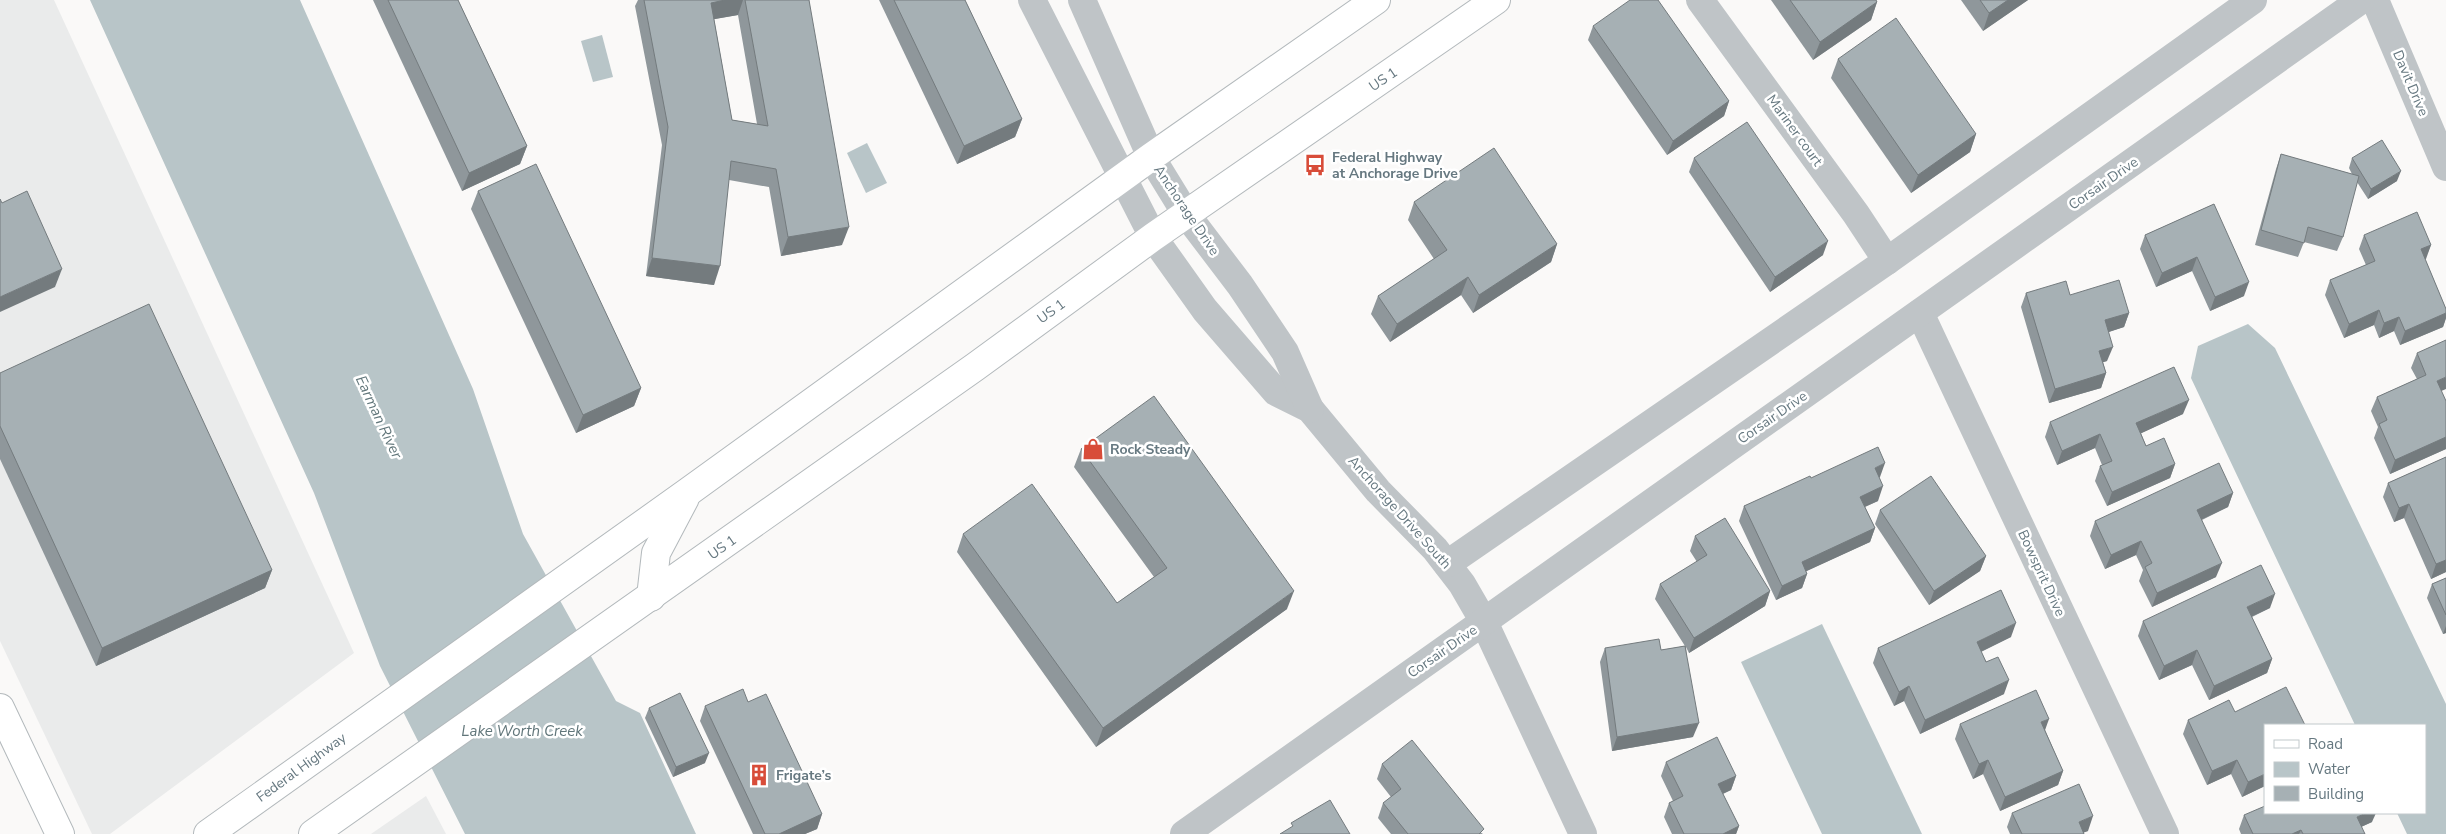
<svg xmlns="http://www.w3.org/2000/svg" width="2446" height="834" viewBox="0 0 2446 834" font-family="'Nunito Sans',sans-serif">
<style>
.built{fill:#eaebeb}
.water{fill:#b8c5c8}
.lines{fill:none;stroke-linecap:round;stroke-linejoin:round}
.major-casing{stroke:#b3b9bc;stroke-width:30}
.minor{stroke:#bfc4c7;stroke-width:28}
.major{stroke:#fff;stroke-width:28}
.wall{fill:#8f979b;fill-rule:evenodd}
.shaded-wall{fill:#747b7e}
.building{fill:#a6b0b4;stroke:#747b7e}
.labels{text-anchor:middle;stroke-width:5;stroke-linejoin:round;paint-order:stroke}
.street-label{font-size:14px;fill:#667880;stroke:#fff}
.poi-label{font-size:14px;font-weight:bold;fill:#667880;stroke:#fff;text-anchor:start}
.water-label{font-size:15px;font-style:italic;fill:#61767a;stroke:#fff}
</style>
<rect width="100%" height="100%" fill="#faf9f8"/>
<g class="built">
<path d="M0 0H54L354 653 110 834H92L0 641Z"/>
<path d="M426 796 446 834H371Z"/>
</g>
<g class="water">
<path d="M90 0H300L473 389 523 534 616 701 640 713 696 834H465L380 666 314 493Z"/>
<path d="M602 35 613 77 593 82 581 41Z"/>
<path d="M867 143 887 183 866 193 847 153Z"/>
<path d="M2248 324 2275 348 2446 704V834H2407L2397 813H2425V725H2355L2191 378 2198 346Z"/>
<path d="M1822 624 1922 834H1822L1741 662Z"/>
</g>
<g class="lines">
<g class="major-casing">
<g id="major">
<path d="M651 597 656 553 685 498"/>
<path d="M0 708 60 834"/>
<path d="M208 834 688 492 1151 157 1376 0"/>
<path d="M313 834 975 367 1153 237 1496 0"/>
</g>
</g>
<g class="minor">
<path d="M1032 0 1153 237 1205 310 1276 392 1310 409 1378 491 1435 549 1462 584 1484 622 1583 834"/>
<path d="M1082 0 1151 157 1186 214 1240 285 1285 352 1310 409"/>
<path d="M1700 0 1856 214 1887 261"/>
<path d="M2375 0 2446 167"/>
<path d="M1920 313 2165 834"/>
<path d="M1447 564 1887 261 2253 0"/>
<path d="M1184 834 2361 0"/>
</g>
<use href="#major" class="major"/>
</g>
<g class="wall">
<path d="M373 0H458L527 146 520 164 462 191Z"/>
<path d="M638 0H809L842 245 781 256 769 187 729 180 714 285 646 276 662 145 635 6ZM738 15 757 124 732 120 714 19Z"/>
<path d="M879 0H965L1022 119 1015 137 957 164Z"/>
<path d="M1771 0H1876L1877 2 1871 20 1813 60Z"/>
<path d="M1961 0H2028L1983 31Z"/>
<path d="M1593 26 1729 101 1724 116 1667 155 1588 40Z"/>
<path d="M1838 59 1976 134 1970 152 1911 193 1831 78Z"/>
<path d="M2281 154 2352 174 2349 168 2352 158 2397 181 2368 199 2357 182 2343 237 2337 251 2304 242 2298 257 2255 245 2276 169Z"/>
<path d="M1694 158 1823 255 1770 292 1689 172Z"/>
<path d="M478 191 641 388 634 406 576 433 471 209Z"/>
<path d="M1414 202 1557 244 1551 262 1473 313 1461 295 1390 342 1371 314 1378 296 1434 259 1408 220Z"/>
<path d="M2214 204 2244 296 2210 311 2192 271 2156 287 2140 249 2145 235Z"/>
<path d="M2364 235 2431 245 2425 259 2446 309V318L2443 327 2400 345 2394 331 2379 338 2374 325 2344 338 2325 295 2330 280 2366 265 2359 249Z"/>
<path d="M2026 293 2070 295 2129 313 2124 327 2108 332 2107 361 2103 362 2106 373 2101 388 2049 403 2021 307Z"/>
<path d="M2417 353 2441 391 2446 401V449L2390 474 2374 438 2378 427 2371 411 2377 397 2417 379 2411 368Z"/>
<path d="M0 373 272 570 265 588 96 666 0 459Z"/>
<path d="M2183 414 2141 433 2146 446 2175 464 2170 478 2107 506 2095 481 2100 466 2102 465 2095 448 2057 465 2045 437 2050 422Z"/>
<path d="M1081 449 1287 609 1096 747 957 552 963 534 1117 603 1154 577 1074 467Z"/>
<path d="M2446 457V572L2431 579 2404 518 2394 522 2383 497 2388 483Z"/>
<path d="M1880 477 1879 478 1878 501 1865 507 1875 528 1870 542 1806 571 1807 574 1802 588 1776 600 1739 521 1744 506 1811 478Z"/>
<path d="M2233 493 2228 507 2202 520 2216 577 2152 607 2139 581 2143 570 2136 555 2105 569 2090 536 2095 521Z"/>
<path d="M1880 510 1986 556 1980 571 1929 605 1875 524Z"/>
<path d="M1695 536 1770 591 1765 606 1689 653 1686 647 1693 737 1612 751 1600 662 1605 648 1661 650 1685 646 1655 599 1660 584 1697 562 1690 551Z"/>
<path d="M2446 578V633L2443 634 2427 598 2432 584Z"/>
<path d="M2270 608 2252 617 2272 659 2267 673 2209 700 2192 665 2159 680 2138 636 2143 621Z"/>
<path d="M2011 637 1981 652 2004 694 1920 734 1904 701 1894 706 1873 663 1878 648Z"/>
<path d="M2229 700 2265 786 2242 797 2231 774 2207 785 2183 734 2188 720Z"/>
<path d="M748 702 822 814 817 829 805 834H753L700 721 705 706Z"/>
<path d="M649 708 705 763 673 777 645 718Z"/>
<path d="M1960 724 2045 730 2063 771 2058 785 2000 811 1983 774 1973 779 1955 739Z"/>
<path d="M1666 762 1736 776 1731 790 1723 794 1739 826 1736 834H1672L1664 817 1669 803 1673 801 1661 776Z"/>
<path d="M1382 764 1483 834H1391L1378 818 1383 803 1391 797 1377 779Z"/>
<path d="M2012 813 2088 831 2084 832V834H2010L2007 827Z"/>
<path d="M2244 815 2372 822 2361 827 2365 834H2241L2239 829Z"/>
</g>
<g class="shaded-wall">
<path d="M725 0H743L738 15 704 21 711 3Z"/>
<path d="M2008 0H2028L1983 31 1989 13Z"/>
<path d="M1877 2 1871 20 1813 60 1820 42Z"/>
<path d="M1729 101 1724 116 1667 155 1673 141Z"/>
<path d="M1022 119 1015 137 957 164 964 146Z"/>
<path d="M1976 134 1970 152 1911 193 1918 175Z"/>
<path d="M527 146 520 164 462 191 469 173Z"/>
<path d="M2401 171 2397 181 2368 199 2371 189Z"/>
<path d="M849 227 842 245 781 256 788 237Z"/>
<path d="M1828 241 1823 255 1770 292 1775 277Z"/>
<path d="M1557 244 1551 262 1473 313 1479 295Z"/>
<path d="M2431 245 2426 259 2415 264 2421 249Z"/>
<path d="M2197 257 2192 271 2156 287 2162 273Z"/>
<path d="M652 258 720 266 714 285 646 276Z"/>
<path d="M62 269 55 287 0 312V297Z"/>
<path d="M1468 277 1461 295 1390 342 1397 324Z"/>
<path d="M2249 282 2244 296 2210 311 2215 297Z"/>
<path d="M2379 310 2374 325 2344 338 2349 324Z"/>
<path d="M2129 313 2124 327 2100 335 2105 320Z"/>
<path d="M2446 313V318L2443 327 2400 345 2405 331Z"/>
<path d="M2399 317 2394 331 2379 338 2384 323Z"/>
<path d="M2113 347 2107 361 2094 365 2099 351Z"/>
<path d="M2106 373 2101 388 2049 403 2055 389Z"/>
<path d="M2446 377V389L2432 395 2437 381Z"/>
<path d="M641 388 634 406 576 433 583 415Z"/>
<path d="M2189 400 2183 414 2131 438 2136 423Z"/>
<path d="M2100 434 2095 448 2057 465 2062 451Z"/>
<path d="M2446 437V449L2390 474 2395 460Z"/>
<path d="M1885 463 1880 477 1870 482 1875 468Z"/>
<path d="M2175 464 2170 478 2107 506 2112 492Z"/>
<path d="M1883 486 1878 501 1855 511 1860 497Z"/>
<path d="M2233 493 2228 507 2192 524 2197 510Z"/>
<path d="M2409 504 2404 518 2394 522 2399 508Z"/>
<path d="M1875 528 1870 542 1796 576 1802 562Z"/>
<path d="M2141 541 2136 555 2105 569 2111 555Z"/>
<path d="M1986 556 1980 571 1929 605 1934 591Z"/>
<path d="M2446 560V572L2431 579 2436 564Z"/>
<path d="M2222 563 2216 577 2152 607 2157 593Z"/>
<path d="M272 570 265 588 96 666 102 648Z"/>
<path d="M1807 574 1802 588 1776 600 1782 586Z"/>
<path d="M1294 591 1287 609 1096 747 1103 728Z"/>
<path d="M1770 591 1765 606 1689 653 1694 638Z"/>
<path d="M2275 594 2270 608 2242 621 2247 607Z"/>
<path d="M2016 623 2011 637 1972 656 1977 642Z"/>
<path d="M2446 626V633L2443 634Z"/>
<path d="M2197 650 2192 665 2159 680 2164 666Z"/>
<path d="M2272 659 2267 673 2209 700 2214 686Z"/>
<path d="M2009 680 2004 694 1920 734 1925 720Z"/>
<path d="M1909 686 1904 701 1894 706 1899 692Z"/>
<path d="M2049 719 2044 733 2041 722Z"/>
<path d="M1699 723 1693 737 1612 751 1617 737Z"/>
<path d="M709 753 705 763 673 777 676 767Z"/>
<path d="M1988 760 1983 774 1973 779 1979 764Z"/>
<path d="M2237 760 2231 774 2207 785 2212 771Z"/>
<path d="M2063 771 2058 785 2000 811 2005 797Z"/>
<path d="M2265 774V786L2242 797 2248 782Z"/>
<path d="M1736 776 1731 790 1713 798 1718 784Z"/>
<path d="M2366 813H2376L2372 822 2352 831 2357 817Z"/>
<path d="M822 814 817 829 805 834H779Z"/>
<path d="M2093 816 2088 831 2080 834 2079 822Z"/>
<path d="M1739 826 1736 834H1723Z"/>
<path d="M2301 830 2299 834H2292Z"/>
</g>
<g class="building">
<path d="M388 0H458L527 146 469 173Z"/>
<path d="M644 0H725L711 3 732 120 768 126 745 0H809L849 227 788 237 776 169 731 161 720 266 652 258 668 127Z"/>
<path d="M894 0H965L1022 119 964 146Z"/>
<path d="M1630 0H1658L1729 101 1673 141 1593 26Z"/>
<path d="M1790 0H1876L1877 2 1820 42Z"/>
<path d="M1980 0H2008L1989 13Z"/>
<path d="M1896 18 1976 134 1918 175 1838 59Z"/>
<path d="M1747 122 1828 241 1775 277 1694 158Z"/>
<path d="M2382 140 2401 171 2371 189 2352 158Z"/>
<path d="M1494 148 1557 244 1479 295 1468 277 1397 324 1378 296 1447 250 1414 202Z"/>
<path d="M2281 154 2359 176 2343 237 2308 227 2304 243 2261 230Z"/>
<path d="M536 164 641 388 583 415 478 191Z"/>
<path d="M27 191 62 269 0 297V199L2 203Z"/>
<path d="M2214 204 2249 282 2215 297 2197 257 2162 273 2145 235Z"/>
<path d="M2417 212 2431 245 2421 249 2446 309V313L2405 331 2399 317 2384 323 2379 310 2349 324 2330 280 2375 261 2364 235Z"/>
<path d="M2119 280 2129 313 2105 320 2113 347 2099 351 2106 373 2055 389 2026 293 2066 281 2070 295Z"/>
<path d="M149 304 272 570 102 648 0 426V373Z"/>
<path d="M2446 340V377L2437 381 2446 401V437L2395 460 2379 424 2387 420 2377 397 2426 375 2417 353Z"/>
<path d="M2174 367 2189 400 2136 423 2146 446 2164 438 2175 464 2112 492 2100 466 2112 461 2100 434 2062 451 2050 422Z"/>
<path d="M1154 396 1294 591 1103 728 963 534 1032 484 1117 603 1167 568 1081 449Z"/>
<path d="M1878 447 1885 463 1875 468 1883 486 1860 497 1875 528 1802 562 1807 574 1782 586 1744 506 1810 476 1811 478Z"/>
<path d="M2446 457V560L2436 564 2409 504 2399 508 2388 483Z"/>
<path d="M2219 463 2233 493 2197 510 2222 563 2157 593 2145 567 2152 563 2141 541 2111 555 2095 521Z"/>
<path d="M1931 476 1986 556 1934 591 1880 510Z"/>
<path d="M1725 518 1770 591 1694 638 1660 584 1707 555 1695 536Z"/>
<path d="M2261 565 2275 594 2247 607 2272 659 2214 686 2197 650 2164 666 2143 621Z"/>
<path d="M2446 578V615L2432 584Z"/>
<path d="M2001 590 2016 623 1977 642 1986 662 1998 657 2009 680 1925 720 1909 686 1899 692 1878 648Z"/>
<path d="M1659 639 1661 650 1685 646 1699 723 1617 737 1605 648Z"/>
<path d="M2286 687 2305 725H2265V774L2248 782 2237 760 2212 771 2188 720 2229 700 2235 712Z"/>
<path d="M743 689 748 702 766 694 822 814 779 834H765L705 706Z"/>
<path d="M2036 690 2049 719 2041 722 2063 771 2005 797 1988 760 1979 764 1960 724Z"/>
<path d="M680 693 709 753 676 767 649 708Z"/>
<path d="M1717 737 1736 776 1718 784 1739 826 1723 834H1684L1669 803 1683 796 1666 762Z"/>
<path d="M1412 740 1484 829 1479 834H1408L1383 803 1401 789 1382 764Z"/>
<path d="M2079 784 2093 816 2079 822 2084 834H2022L2012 813Z"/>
<path d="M1330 800 1350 834H1280L1293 826 1291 823Z"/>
<path d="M2265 806V813H2366L2357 817 2365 834H2303L2301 830 2292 834H2253L2244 815Z"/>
</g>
<defs>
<g id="bus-bare" transform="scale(1.725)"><path d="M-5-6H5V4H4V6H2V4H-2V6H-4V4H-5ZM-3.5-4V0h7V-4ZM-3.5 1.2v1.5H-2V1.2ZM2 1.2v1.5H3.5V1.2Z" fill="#d84c39" stroke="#fff" stroke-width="2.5" paint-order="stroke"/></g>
<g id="shop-bare" transform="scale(1.725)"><path d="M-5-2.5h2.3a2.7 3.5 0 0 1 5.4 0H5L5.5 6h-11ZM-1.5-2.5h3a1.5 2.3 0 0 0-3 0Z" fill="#d84c39" stroke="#fff" stroke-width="2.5" paint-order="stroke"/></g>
<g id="building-bare" transform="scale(1.725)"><path d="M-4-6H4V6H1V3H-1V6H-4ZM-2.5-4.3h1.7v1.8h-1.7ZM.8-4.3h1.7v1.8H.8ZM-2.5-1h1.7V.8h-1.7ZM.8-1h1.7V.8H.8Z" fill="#d84c39" stroke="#fff" stroke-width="2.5" paint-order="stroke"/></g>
</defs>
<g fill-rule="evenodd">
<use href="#bus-bare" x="1315" y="165"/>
<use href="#shop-bare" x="1093" y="449"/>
<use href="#building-bare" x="759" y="775"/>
</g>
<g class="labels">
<g class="street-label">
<text transform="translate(1383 79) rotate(-34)" y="5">US 1</text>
<text transform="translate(2411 83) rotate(67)" y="5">Davit Drive</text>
<text transform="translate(1795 130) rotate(54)" y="5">Mariner court</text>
<text transform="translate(2103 183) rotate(-35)" y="5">Corsair Drive</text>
<text transform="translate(1187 210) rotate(56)" y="5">Anchorage Drive</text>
<text transform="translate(1051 311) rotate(-36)" y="5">US 1</text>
<text transform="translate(1772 417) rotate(-35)" y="5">Corsair Drive</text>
<text transform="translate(1400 512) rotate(48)" y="5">Anchorage Drive South</text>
<text transform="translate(722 547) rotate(-35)" y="5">US 1</text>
<text transform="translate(2042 573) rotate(65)" y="5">Bowsprit Drive</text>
<text transform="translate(1442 651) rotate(-35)" y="5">Corsair Drive</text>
<text transform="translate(301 767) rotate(-36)" y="5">Federal Highway</text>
</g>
<g class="poi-label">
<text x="1332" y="162">Federal Highway<tspan x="1332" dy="16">at Anchorage Drive</tspan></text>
<text x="1110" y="454">Rock Steady</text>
<text x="776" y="780">Frigate’s</text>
</g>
<g class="water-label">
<text transform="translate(379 417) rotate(65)" y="5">Earman River</text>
<text x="522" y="736">Lake Worth Creek</text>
</g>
</g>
<rect x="2264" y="724" width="162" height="90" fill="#ffffff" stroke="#c2c9cc"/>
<rect x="2274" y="740" width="25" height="8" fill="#ffffff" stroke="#c2c9cc"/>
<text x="2308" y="749" font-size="15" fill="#667880">Road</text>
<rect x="2274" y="762" width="25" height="15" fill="#b8c5c8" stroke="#c2c9cc"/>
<text x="2308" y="774" font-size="15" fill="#667880">Water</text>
<rect x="2274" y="786" width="25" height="15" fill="#a6b0b4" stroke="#c2c9cc"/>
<text x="2308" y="799" font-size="15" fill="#667880">Building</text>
</svg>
